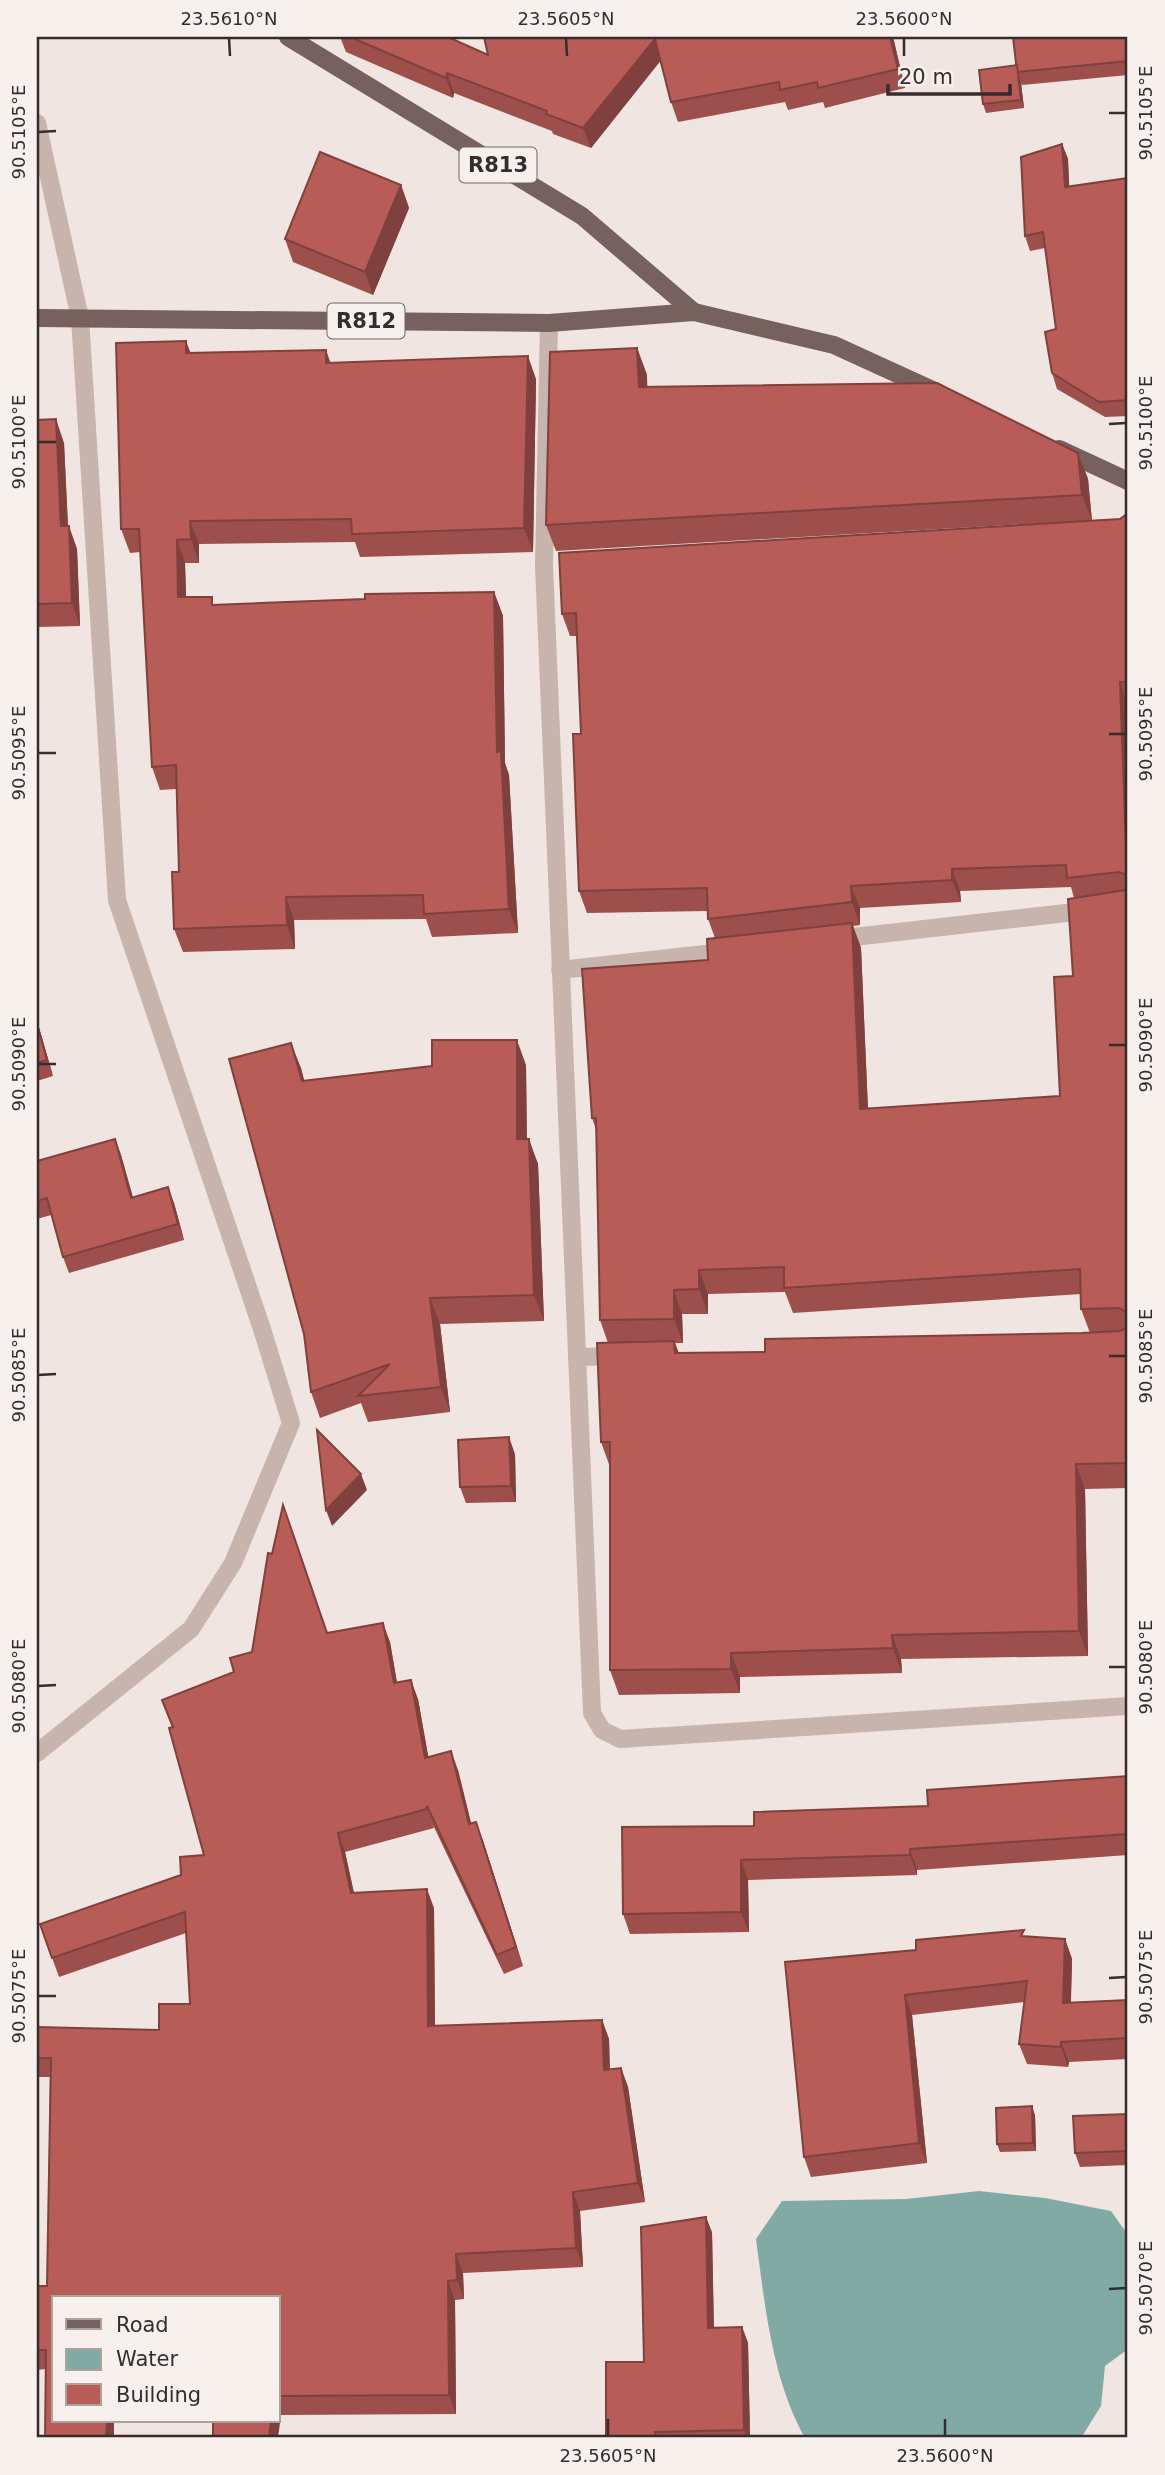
<svg xmlns="http://www.w3.org/2000/svg" width="1165" height="2475" viewBox="0 0 1165 2475" font-family="'DejaVu Sans',sans-serif">
<style>
.water{fill:#82aaa4}
.lines{fill:none;stroke-linecap:round;stroke-linejoin:round}
.lane{stroke:#c7b4ad;stroke-width:18}
.street{stroke:#c7b4ad;stroke-width:18}
.primary{stroke:#76615e;stroke-width:18}
.wall{fill:#9d4f4b;fill-rule:evenodd}
.shaded-wall{fill:#80403d}
.building{fill:#b75c57;stroke:#80403d;stroke-width:2}
.ticks{fill:none;stroke:#362c2b;stroke-width:2.5}
.labels{text-anchor:middle;stroke-width:5;stroke-linejoin:round;paint-order:stroke}
.shield{fill:#f8f0ec;stroke:#706765;stroke-width:2}
.shield-label{font-size:21px;font-weight:bold;fill:#362c2b}
.neatline{fill:none;stroke:#362c2b;stroke-width:2.5}
.ticks-label{font-size:18px;text-anchor:middle;fill:#362c2b}
</style>
<rect width="100%" height="100%" fill="#f0e5e0"/>
<path class="water" d="M979 2191 1045 2198 1111 2211 1128 2235V2349L1105 2366 1101 2406 1081 2438H805C772 2379 765 2306 756 2239L782 2201 906 2199Z"/>
<g class="lines">
<g class="lane">
<path d="M549 323 544 565 592 1713 602 1730 620 1739 1128 1706"/>
<path d="M836 939 1128 906"/>
<path d="M560 970 732 951"/>
<path d="M577 1357 621 1356"/>
</g>
<path class="street" d="M37 123 80 318 117 900 261 1326 291 1423 233 1563 191 1629 37 1753"/>
<g class="primary">
<path d="M288 37 582 216 694 312"/>
<path d="M37 318 549 323 694 312 834 345 939 393"/>
<path d="M1059 449 1128 481"/>
</g>
</g>
<g class="wall">
<path d="M340 37H448L488 55 484 37H893L905 88 825 108 823 102 788 110 785 102 678 122 671 102 660 61 591 148 553 134 552 131 454 93 453 98 346 52Z"/>
<path d="M1128 37V75L1022 85 1021 83 1024 108 986 113 983 104 1017 65Z"/>
<path d="M1062 144 1068 159 1069 186 1128 178V416L1105 417 1057 389 1052 373 1056 329 1045 248 1030 251 1025 236Z"/>
<path d="M401 185 409 208 373 295 293 262 285 239Z"/>
<path d="M637 348 647 375V387L1078 453 1088 479 1092 521 1120 519 1128 513V1488L1085 1489 1088 1656 901 1659 902 1673 740 1677V1693L619 1695 610 1670V1467L601 1442 608 1343 600 1320 597 1132 592 1118 708 960 715 938 708 919 707 911 587 913 579 891 581 734 577 636H570L562 614 1045 523 556 551 546 525ZM1071 887 1074 898 1073 976 1060 1096 868 1109 861 948 853 926 860 925V908L961 902 960 891ZM785 1292 793 1313 1081 1294V1309L1090 1333 765 1352 679 1353 675 1343H683L682 1314H708V1294Z"/>
<path d="M326 350 330 362 536 379 533 552 360 557 355 542 199 544V563H185L186 597 215 605 365 599 494 592 503 616 505 763 509 775 518 933 432 937 426 919 294 920 295 949 183 952 174 929 179 872 176 789 160 790 152 767 140 552 130 553 121 529 190 353Z"/>
<path d="M37 420 64 443 68 526 77 549 80 626 37 627Z"/>
<path d="M37 1021 53 1076 37 1081Z"/>
<path d="M526 1065 527 1139 538 1164 544 1321 440 1324 450 1412 368 1422 361 1403 320 1418 311 1392 301 1068 304 1081Z"/>
<path d="M115 1139 121 1155 133 1197 174 1203 184 1240 69 1273 63 1257 51 1215 37 1219V1161Z"/>
<path d="M515 1454 516 1502 466 1503 460 1487Z"/>
<path d="M328 1633 390 1642 397 1682 418 1699 428 1757 458 1770 471 1824 483 1841 523 1966 504 1974 433 1825 434 1828 345 1852 354 1893 434 1908 435 2026 602 2020 609 2039 610 2069 621 2068 628 2087 645 2202 580 2211 583 2267 463 2273 464 2299 455 2300 456 2414 281 2415 278 2421V2298H54L45 2438 46 2369 37 2370V2286H47L50 2077H37V2027L159 2030 190 2004 186 1933 59 1977 40 1924 181 1875 204 1855 172 1727 162 1700 234 1672Z"/>
<path d="M1128 1776V1855L917 1870V1875L748 1880 749 1932 630 1934 623 1914 754 1826 928 1806Z"/>
<path d="M1027 1937 1065 1939 1072 1959 1071 2003 1128 2000V2059L1069 2062 1068 2067 1027 2064 1019 2044 1024 2002 912 2015 927 2163 811 2177 804 2157 916 1950Z"/>
<path d="M1128 2114V2165L1080 2167 1075 2153Z"/>
<path d="M1035 2115 1036 2151 1000 2152 997 2144Z"/>
<path d="M712 2232 714 2327H742L748 2343 750 2438H606L644 2362Z"/>
</g>
<g class="shaded-wall">
<path d="M890 37H893L905 88 898 69Z"/>
<path d="M655 39 662 59 591 148 583 128Z"/>
<path d="M447 73 454 93 453 98 446 78Z"/>
<path d="M1018 74 1021 83 1024 108 1021 100Z"/>
<path d="M1062 144 1068 159 1070 202 1065 187Z"/>
<path d="M401 185 409 208 373 295 365 272Z"/>
<path d="M186 341 195 364 186 353Z"/>
<path d="M637 348 647 375 648 414 639 387Z"/>
<path d="M326 350 334 374 326 363Z"/>
<path d="M528 356 536 379 533 552 524 528Z"/>
<path d="M56 419 64 443 69 549 61 526Z"/>
<path d="M1078 453 1088 479 1092 521 1082 495Z"/>
<path d="M190 521 199 544V563L191 539Z"/>
<path d="M69 526 77 549 80 626 72 603Z"/>
<path d="M177 540 185 563 187 621 178 597Z"/>
<path d="M494 592 503 616 505 763 509 775 518 933 509 909 497 752Z"/>
<path d="M1120 682 1128 705V879L1127 875Z"/>
<path d="M952 869 960 891 961 902 952 880Z"/>
<path d="M851 886 860 908V925L852 902Z"/>
<path d="M286 897 294 920 295 949 287 925Z"/>
<path d="M852 923 861 948 869 1134 860 1109Z"/>
<path d="M37 1021 53 1076 47 1060 37 1024Z"/>
<path d="M517 1040 526 1065 527 1164 517 1139Z"/>
<path d="M291 1043 301 1068 311 1107 302 1081Z"/>
<path d="M115 1139 121 1155 137 1214 131 1198Z"/>
<path d="M529 1139 538 1164 544 1321 534 1295Z"/>
<path d="M168 1187 174 1203 184 1240 178 1224Z"/>
<path d="M699 1270 708 1294V1314L699 1289Z"/>
<path d="M674 1290 682 1314 683 1343 674 1319Z"/>
<path d="M430 1298 440 1324 450 1412 441 1387Z"/>
<path d="M674 1341 683 1366 675 1353Z"/>
<path d="M509 1437 515 1454 516 1502 511 1486Z"/>
<path d="M1076 1464 1085 1489 1088 1656 1079 1631Z"/>
<path d="M361 1474 367 1490 332 1526 326 1510Z"/>
<path d="M383 1623 390 1642 400 1702 394 1683Z"/>
<path d="M892 1635 901 1659 902 1673 893 1648Z"/>
<path d="M731 1653 740 1677V1693L731 1669Z"/>
<path d="M411 1680 418 1699 432 1777 425 1758Z"/>
<path d="M451 1751 458 1770 476 1843 469 1824Z"/>
<path d="M476 1822 483 1841 523 1966 516 1947Z"/>
<path d="M338 1833 345 1852 358 1912 351 1893Z"/>
<path d="M910 1849 917 1870V1875L910 1855Z"/>
<path d="M741 1860 748 1880 749 1932 741 1912Z"/>
<path d="M427 1889 434 1908 435 2045 428 2026Z"/>
<path d="M1065 1939 1072 1959 1070 2023 1063 2003Z"/>
<path d="M905 1995 912 2015 927 2163 919 2143Z"/>
<path d="M602 2020 609 2039 610 2089 604 2070Z"/>
<path d="M1061 2042 1069 2062 1068 2067 1061 2047Z"/>
<path d="M621 2068 628 2087 645 2202 638 2183Z"/>
<path d="M1032 2106 1035 2115 1036 2151 1033 2143Z"/>
<path d="M573 2192 580 2211 583 2267 576 2248Z"/>
<path d="M706 2217 712 2232 714 2343 708 2328Z"/>
<path d="M456 2254 463 2273 464 2299 457 2280Z"/>
<path d="M448 2281 455 2300 456 2414 449 2395Z"/>
<path d="M742 2327 748 2343 750 2438H747L744 2430Z"/>
<path d="M278 2408 281 2415 278 2438H269L271 2421H278Z"/>
<path d="M107 2421H114V2438H106Z"/>
</g>
<g class="building">
<path d="M350 37H448L488 55 484 37H890L898 69 818 88 817 82 780 90 779 82 671 102 655 39 583 128 546 114 547 111 447 73 446 78Z"/>
<path d="M1013 37H1128V61L1017 72Z"/>
<path d="M1017 65 1021 100 983 104 979 70Z"/>
<path d="M1062 144 1065 187 1128 178V400L1099 402 1052 373 1045 332 1056 329 1043 232 1025 236 1021 157Z"/>
<path d="M320 152 401 185 365 272 285 239Z"/>
<path d="M186 341V353L326 350V363L528 356 524 528 352 534 351 519 190 521 191 539 177 540 178 597H212V605L365 599V594L494 592 497 752 501 751 509 909 424 914 423 895 286 897 287 925 174 929 172 872H179L176 765 152 767 139 529H121L116 343Z"/>
<path d="M637 348 639 387 937 383 1078 453 1082 495 546 525 550 352Z"/>
<path d="M56 419 61 526H69L72 603 37 604V420Z"/>
<path d="M1128 513V591H1127L1128 682H1120L1127 875 1119 872 1067 878 1066 865 952 869V880L851 886 852 902 708 919 707 888 579 891 573 734H581L576 613 562 614 559 553 1120 519Z"/>
<path d="M1126 890 1127 894H1128V1313L1119 1308 1081 1309 1080 1269 784 1288V1267L699 1270V1289L674 1290V1319L600 1320 596 1118H592L582 969 708 960 707 939 852 923 860 1109 1060 1096 1054 977 1073 976 1068 899Z"/>
<path d="M37 1024 47 1060 37 1063Z"/>
<path d="M432 1040H517V1139H529L534 1295 430 1298 441 1387 358 1396 390 1364 311 1392 304 1334 229 1059 291 1043 302 1081 432 1066Z"/>
<path d="M115 1139 131 1198 168 1187 178 1224 63 1257 47 1198 37 1201V1161Z"/>
<path d="M1128 1324V1463L1076 1464 1079 1631 892 1635 893 1648 731 1653V1669L610 1670V1442H601L597 1343 674 1341 675 1353 765 1352V1339L1082 1333 1120 1331 1125 1329Z"/>
<path d="M317 1430 361 1474 326 1510Z"/>
<path d="M509 1437 511 1486 460 1487 458 1440Z"/>
<path d="M283 1505 327 1633 383 1623 394 1683 411 1680 425 1758 451 1751 469 1824 476 1822 516 1947 497 1955 427 1806V1809L338 1833 351 1893 427 1889 428 2026 602 2020 604 2070 621 2068 638 2183 573 2192 576 2248 456 2254 457 2280 448 2281 449 2395 278 2396V2298H54V2421H107L106 2438H37V2437L45 2438 46 2350H37V2286H47L51 2058H37V2027L159 2030V2004H190L185 1912 52 1958 40 1924 181 1875 180 1857 204 1855 169 1728 173 1727 162 1700 234 1672 230 1658 252 1652 268 1553 272 1554Z"/>
<path d="M1128 1776V1834L910 1849V1855L741 1860V1912L623 1914 622 1827 754 1826V1812L928 1806 927 1790Z"/>
<path d="M1024 1930 1021 1936 1065 1939 1063 2003 1128 2000V2038L1061 2042V2047L1019 2044 1027 1981 905 1995 919 2143 804 2157 785 1962 916 1950V1940Z"/>
<path d="M1032 2106 1033 2143 997 2144 996 2108Z"/>
<path d="M1128 2114V2151L1075 2153 1073 2116Z"/>
<path d="M706 2217 708 2328 742 2327 744 2430 655 2432 656 2438H606V2362H644L641 2227Z"/>
<path d="M1126 2372H1128V2438Z"/>
<path d="M213 2421H271L269 2438H213Z"/>
</g>
<path class="ticks" d="M229 38 230 56M566 38 567 56M904 38V56M1109 113H1126M38 132 56 131M1109 424 1126 423M38 442H56M1109 734H1126M38 753H56M1109 1045H1126M38 1064H56M1109 1356H1126M38 1375 56 1374M1109 1667H1126M38 1686 56 1685M1109 1978 1126 1977M38 1996H56M1109 2289 1126 2288M608 2419V2436M945 2419V2436"/>
<g class="labels">
<g class="shield">
<rect x="459.5" y="147.5" width="77" height="35" rx="5"/>
<rect x="327.5" y="303.5" width="77" height="35" rx="5"/>
</g>
<g class="shield-label">
<text x="498" y="172">R813</text>
<text x="366" y="328">R812</text>
</g>
</g>
<rect width="1165" height="2475" fill="none" stroke="#f8f0ec" stroke-width="77"/>
<rect x="52" y="2296" width="228" height="126" fill="#f8f0ec" stroke="#aaa29f" stroke-width="2"/>
<rect x="66" y="2319" width="35" height="10" fill="#76615e" stroke="#aaa29f" stroke-width="2"/>
<text x="116" y="2332" font-size="21" fill="#362c2b">Road</text>
<rect x="66" y="2349" width="35" height="21" fill="#82aaa4" stroke="#aaa29f" stroke-width="2"/>
<text x="116" y="2366" font-size="21" fill="#362c2b">Water</text>
<rect x="66" y="2384" width="35" height="21" fill="#b75c57" stroke="#aaa29f" stroke-width="2"/>
<text x="116" y="2402" font-size="21" fill="#362c2b">Building</text>
<path d="M888 84v10h122v-10" fill="none" stroke="#362c2b" stroke-width="3.5"/>
<text x="899" y="84" font-size="21" fill="#362c2b" stroke="#f8f0ec" stroke-width="5" paint-order="stroke">20 m</text>
<rect x="38" y="38" width="1088" height="2398" class="neatline"/>
<g class="ticks-label">
<text x="229" y="25">23.5610°N</text>
<text x="566" y="25">23.5605°N</text>
<text x="904" y="25">23.5600°N</text>
<text transform="translate(1146 113) rotate(-90)" y="6">90.5105°E</text>
<text transform="translate(19 132) rotate(-90)" y="6">90.5105°E</text>
<text transform="translate(1146 423) rotate(-90)" y="6">90.5100°E</text>
<text transform="translate(19 442) rotate(-90)" y="6">90.5100°E</text>
<text transform="translate(1146 734) rotate(-90)" y="6">90.5095°E</text>
<text transform="translate(19 753) rotate(-90)" y="6">90.5095°E</text>
<text transform="translate(1146 1045) rotate(-90)" y="6">90.5090°E</text>
<text transform="translate(19 1064) rotate(-90)" y="6">90.5090°E</text>
<text transform="translate(1146 1356) rotate(-90)" y="6">90.5085°E</text>
<text transform="translate(19 1375) rotate(-90)" y="6">90.5085°E</text>
<text transform="translate(1146 1667) rotate(-90)" y="6">90.5080°E</text>
<text transform="translate(19 1686) rotate(-90)" y="6">90.5080°E</text>
<text transform="translate(1146 1977) rotate(-90)" y="6">90.5075°E</text>
<text transform="translate(19 1996) rotate(-90)" y="6">90.5075°E</text>
<text transform="translate(1146 2288) rotate(-90)" y="6">90.5070°E</text>
<text x="608" y="2462">23.5605°N</text>
<text x="945" y="2462">23.5600°N</text>
</g>
</svg>
